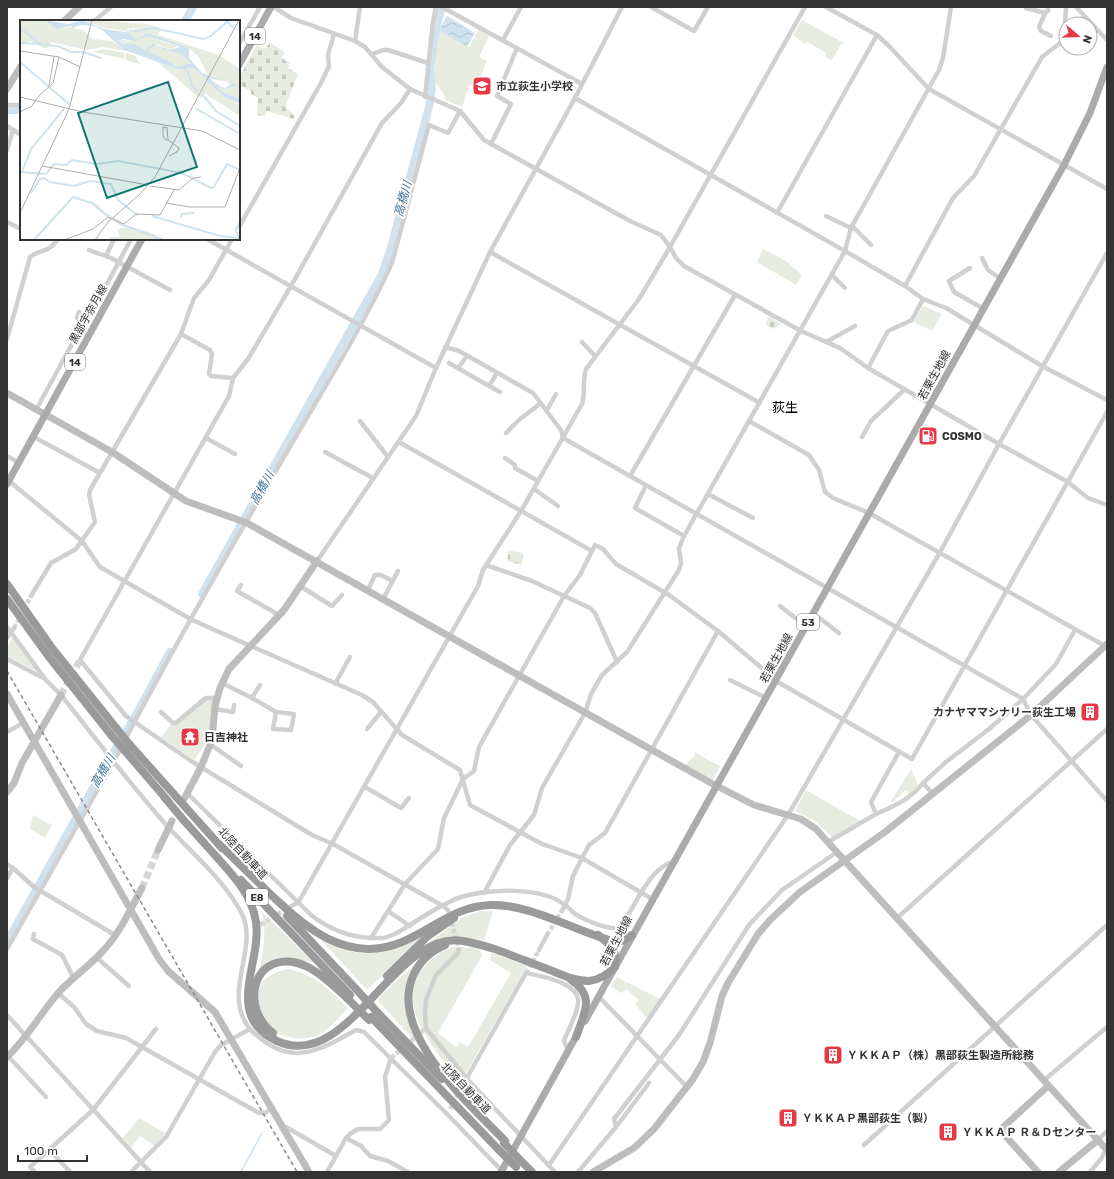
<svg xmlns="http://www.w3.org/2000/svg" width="1114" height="1179" viewBox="0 0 1114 1179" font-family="Rubik,'Noto Sans JP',sans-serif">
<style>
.green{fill:#e6ecdf}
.cemetery{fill:url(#cemetery-stones)}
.water{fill:url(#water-waves)}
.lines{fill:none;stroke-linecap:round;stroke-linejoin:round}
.stream{stroke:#cfe2ee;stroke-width:1.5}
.river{stroke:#cfe2ee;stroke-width:8}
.street-tunnel{stroke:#d6d6d6;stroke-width:4.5;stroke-dasharray:4.5 2;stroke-linecap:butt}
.secondary-tunnel{stroke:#d6d6d6;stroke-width:7;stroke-dasharray:7 3.5;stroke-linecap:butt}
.street{stroke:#d0d0d0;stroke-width:4.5}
.secondary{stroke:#bdbdbd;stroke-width:7}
.primary{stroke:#ababab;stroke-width:7}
.highway{stroke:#9a9a9a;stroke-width:8}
.rail{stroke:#888;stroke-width:1.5;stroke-dasharray:4 3;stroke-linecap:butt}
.highway-bridge{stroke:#9a9a9a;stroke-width:8}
.labels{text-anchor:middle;stroke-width:4;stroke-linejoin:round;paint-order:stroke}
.shield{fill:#fff;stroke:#707070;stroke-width:1}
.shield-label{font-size:10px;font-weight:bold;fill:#333}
.poi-label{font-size:11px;font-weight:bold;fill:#333;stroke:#fff;text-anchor:start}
.street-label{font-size:11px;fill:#333;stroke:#fff}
.water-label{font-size:12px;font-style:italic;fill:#3f7597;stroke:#fff}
.quarter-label{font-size:13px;fill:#000;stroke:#fff}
.inset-river{fill:none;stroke:#cfe2ee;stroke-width:2}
.inset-road{fill:none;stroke:#adadad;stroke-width:1}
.view{fill:#0f766e;fill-opacity:0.15;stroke:#0f766e;stroke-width:2}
.inset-edge{fill:none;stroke:#333;stroke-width:2}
</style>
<defs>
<pattern id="cemetery-stones" width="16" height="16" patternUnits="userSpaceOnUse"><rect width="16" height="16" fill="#e6ecdf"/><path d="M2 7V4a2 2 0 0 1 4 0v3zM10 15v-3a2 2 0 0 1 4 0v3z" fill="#c6cbc0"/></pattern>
<pattern id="water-waves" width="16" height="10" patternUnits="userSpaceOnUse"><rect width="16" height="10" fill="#cfe2ee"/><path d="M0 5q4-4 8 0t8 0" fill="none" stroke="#b2c2cd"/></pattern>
</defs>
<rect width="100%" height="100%" fill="#fff"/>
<g class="green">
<path d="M802 20 842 42 832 60 825 57 826 53 808 42 805 44 793 35Z"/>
<path d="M479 29 489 36 479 57 487 61 476 87 470 84 462 107 445 100V96L435 82 434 74 439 30 469 47Z"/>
<path d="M763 249 786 261 802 275 796 285 757 262Z"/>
<path d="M923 306 942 314 932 331 914 322Z"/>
<path d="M12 638 38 672 7 656V648Z"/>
<path d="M214 696 209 739 194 760 161 737 171 724 203 697Z"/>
<path d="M694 752 720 766 712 781 684 766 695 756Z"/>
<path d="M911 769 918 785 909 795 906 790 889 805Z"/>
<path d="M806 790 860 821 832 837 815 821 795 811Z"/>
<path d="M33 815 52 825 45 838 30 829Z"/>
<path d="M481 911H493L484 940C463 938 445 936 426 945L463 917Z"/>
<path d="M262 912 313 962 286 959 268 963 258 974C263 951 267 934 262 912Z"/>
<path d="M431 931 367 990 321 940C364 964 391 952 431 931Z"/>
<path d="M454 947 478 948 481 952 482 956 438 1033 456 1047 460 1042 468 1047 511 973 490 960 491 954H495L527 966 461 1082C438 1054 389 1002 426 965 435 956 443 949 454 947Z"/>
<path d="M424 957C400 987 400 1008 417 1043L377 1000 397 980Z"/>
<path d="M290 969C317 976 328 989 348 1008 339 1018 330 1029 318 1035 302 1042 278 1038 266 1025 264 1021 262 1015 261 1011 251 986 267 972 290 969Z"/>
<path d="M617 977 660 999 647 1018 635 1004 639 1000 626 989 622 993 611 987Z"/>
<path d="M139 1118 165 1133 155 1146 140 1136 131 1148 123 1138Z"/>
</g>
<g class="cemetery">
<path d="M270 43 285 52 281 58 290 63 288 68 298 74 285 107 295 116 293 119 267 111 265 116 257 115 258 98 251 94V91L239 85V78L257 45 265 49Z"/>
<path d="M768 316 781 324 773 329 766 325Z"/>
<path d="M509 550 523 553 522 565 507 561Z"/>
</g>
<path class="water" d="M447 16 475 33 467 47 439 30Z"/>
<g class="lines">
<path class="stream" d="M241 1172 262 1133"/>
<g class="river">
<path d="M185 21 193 7"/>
<path d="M7 110H21"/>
<path d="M202 594 382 274 390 251 429 107 432 89 430 71 436 28 442 7"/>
<path d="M7 942 108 761C132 726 150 688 170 652"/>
</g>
<g class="street-tunnel">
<path d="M24 609 31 596"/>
<path d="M14 628 21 615"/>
<path d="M448 910 459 949"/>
<path d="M255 928 288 908"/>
<path d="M547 935 563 909"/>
<path d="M526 973 539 950"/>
<path d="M391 1058 426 1028"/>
<path d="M450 1109 464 1083"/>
</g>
<g class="secondary-tunnel">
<path d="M61 695 80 660"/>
<path d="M142 888 158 850"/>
</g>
<g class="street">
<path d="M274 7 291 18 355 41 365 47 382 67 410 89 460 111 484 140 630 221 661 235 670 247 639 299 586 369C582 380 586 392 582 404L521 511 483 570 478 586 298 903 291 906"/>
<path d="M442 7 582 84"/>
<path d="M651 7 694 31 708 7"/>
<path d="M826 7 877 35 888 45 929 89 1107 189"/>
<path d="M951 7 943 58 939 70 851 228 845 251 905 286 923 299 946 308 1042 366 1107 400"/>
<path d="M1076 7 1107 40"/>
<path d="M1026 8 1045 13 1048 11V7"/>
<path d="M1045 13 1039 27 1041 31 1051 36"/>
<path d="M94 21 111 7"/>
<path d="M503 40 521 7"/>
<path d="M355 41 360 7"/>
<path d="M239 44 260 7"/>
<path d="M372 54 383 50H388L428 63"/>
<path d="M410 89 401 103 382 123 291 286 248 359 233 378 229 396 80 660 126 716 191 761 312 835 333 844 443 906 448 910"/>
<path d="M425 97 433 21 436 7"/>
<path d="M7 105H21"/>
<path d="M7 126 21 135"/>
<path d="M491 144 511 104 497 96 517 48"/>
<path d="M7 150 13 130"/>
<path d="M777 213 877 35"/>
<path d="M826 216 851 228"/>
<path d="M7 222 21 229"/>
<path d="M852 226 871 245"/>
<path d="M239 227 321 83 329 66 328 55 334 34"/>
<path d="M207 239 436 368"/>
<path d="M89 250 111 258 170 290"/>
<path d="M490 252 760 403"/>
<path d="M1107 253 999 444 1068 482 1088 498 1107 505"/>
<path d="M106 256 114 239"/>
<path d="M982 258 988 270 1001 279"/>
<path d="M970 268 949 281 954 292 984 309"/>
<path d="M832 275 845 288"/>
<path d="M905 286 953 198 974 176 1042 57 1064 40 1066 7"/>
<path d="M79 312 77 318 84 322"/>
<path d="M181 334 210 350 212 354 209 374 211 376 233 378"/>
<path d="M7 339 30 257C40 249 49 253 58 239"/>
<path d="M582 342 595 356"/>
<path d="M826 342 855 326"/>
<path d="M445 347 459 351 533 393 561 430 563 438"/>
<path d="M449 363 489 386 497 373"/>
<path d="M458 368 467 356"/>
<path d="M868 368 888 331 912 320 923 299"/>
<path d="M489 386 500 392"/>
<path d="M36 410 84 322 91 314 131 239"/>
<path d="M547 410 556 394"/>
<path d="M360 421 388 457"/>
<path d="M749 421 809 455 819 470 825 492 833 498 869 513 1105 646"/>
<path d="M506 433 520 419 541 403"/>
<path d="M34 437 100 473"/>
<path d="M862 437 871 421 905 389"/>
<path d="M206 438 235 454"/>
<path d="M563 438 1023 699 1031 715 1107 801"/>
<path d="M399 442 592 551"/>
<path d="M325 452 373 478"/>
<path d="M7 456 19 463"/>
<path d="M505 458 515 465V468L538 481"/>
<path d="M630 476 735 295"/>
<path d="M9 481 82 541 100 567 192 620 362 695 373 702 402 735 460 770 470 805 542 844 582 858 652 899"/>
<path d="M646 485 635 508 684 536"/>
<path d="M534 489 558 506"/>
<path d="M708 494 753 518"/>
<path d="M317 561 416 416 436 368 490 252 575 98 622 7"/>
<path d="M486 565 532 581 590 608 595 613 617 662"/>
<path d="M241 585 237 591 279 615"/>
<path d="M300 586 332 606 342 595"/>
<path d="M368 590 375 575H381L393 581"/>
<path d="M31 596 51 563 76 549 95 522 89 495 90 490 181 334 194 298 209 280 232 239"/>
<path d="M383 599 398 571"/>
<path d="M780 606 806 626"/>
<path d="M813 613 839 633"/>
<path d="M7 627 46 680 61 695C96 739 130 784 168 827 193 854 225 881 242 914 259 949 221 994 250 1029 253 1033 259 1037 264 1041 296 1066 325 1047 356 1030L364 1032 447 1114 502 1171"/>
<path d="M7 638 14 628"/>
<path d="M7 659 45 679"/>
<path d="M730 680 766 698"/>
<path d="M222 683 252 698 260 685"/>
<path d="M335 684 350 657"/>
<path d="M252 698 276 712 294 714 291 730 273 729 276 712"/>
<path d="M215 709 233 712 234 705"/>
<path d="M161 712 173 723H176L206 698H217"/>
<path d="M367 729 381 712"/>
<path d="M7 732 23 723"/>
<path d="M125 740C177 640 234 542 291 445 326 385 363 326 392 263L429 125 448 133 460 111"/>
<path d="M210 744 241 766"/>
<path d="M899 752 871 802 876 814C894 806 911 799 923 783"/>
<path d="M365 787 401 808 409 798"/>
<path d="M187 793 311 915C329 929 348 937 371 938L405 884 438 849 444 818 463 779 474 771 479 747 564 596 580 575 595 545 603 549 616 564 669 595 718 631 771 676 776 681 912 759 1107 412"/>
<path d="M933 794 923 783 946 762 989 729 1023 699 1056 664 1075 630"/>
<path d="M828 842 876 814"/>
<path d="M7 864 13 868 7 878"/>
<path d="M13 868 34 887 115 935"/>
<path d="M484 893 510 845 534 815 542 788 585 713 591 694 602 675 627 652 679 570 681 563 679 548 684 536 845 251 575 98"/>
<path d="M563 909 568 899 573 876 582 858 589 845 605 833 718 631"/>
<path d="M388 911 410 926"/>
<path d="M896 919 1107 729"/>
<path d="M34 934 33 939 62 955 73 977"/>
<path d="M371 938H384L395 934C416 922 438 905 461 897 489 889 541 886 565 905 569 907 571 911 574 913 583 920 609 930 619 928 635 909 648 868 673 862"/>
<path d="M7 949 122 747"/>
<path d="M459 949 458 953 436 975 426 1000 425 1012 426 1028 467 1079 555 1172"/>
<path d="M539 950 547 935"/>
<path d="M96 957 129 986"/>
<path d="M58 993 74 1007 86 1024 97 1031 126 1038 259 1113H265L271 1109"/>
<path d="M598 996 687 1087"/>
<path d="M7 1015 150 1172"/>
<path d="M8 1056 46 1097"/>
<path d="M1043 1081 1107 1027"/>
<path d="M464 1083 526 973C541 976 581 983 578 1003 577 1015 568 1030 564 1041L568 1050"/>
<path d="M649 1083 616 1127 614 1119 679 1035 749 925 782 890 837 852"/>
<path d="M282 1129 286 1127 336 1156"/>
<path d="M346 1138 361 1146 370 1156 388 1161 408 1172"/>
<path d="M1098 1140 1107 1131"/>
<path d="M864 1145 1107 925"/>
<path d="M50 1150 70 1172"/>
<path d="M549 1165 788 815 939 554 999 444 868 368 840 348 801 331 684 266 676 258 670 247 805 7"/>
<path d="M35 1172 30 1167 93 1110 156 1029"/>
<path d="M131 1172 166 1137 215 1052 221 1045 250 1029"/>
<path d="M327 1172 346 1138 350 1134 358 1129H380L389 1120 385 1077 391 1058"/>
<path d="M578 1172 616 1127"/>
<path d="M1090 1172 1101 1159 1106 1149"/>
</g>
<g class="secondary">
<path d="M64 21 79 7"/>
<path d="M7 89 21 66"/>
<path d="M7 393 112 452 186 501 247 523 711 783 754 805 801 819 816 829 1107 1150"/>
<path d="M7 694 159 959 168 971 215 1012 309 1172"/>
<path d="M7 792 14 783 22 763 61 695"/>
<path d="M184 799 201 767 212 740 215 706 220 688 229 669 284 610 317 561"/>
<path d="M158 850 172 821"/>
<path d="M7 1057C28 1037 40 1014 59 992 72 978 88 967 101 953 119 935 130 910 142 888"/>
<path d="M593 1172 634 1148 654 1129 693 1079 703 1062 710 1043 722 996 728 983 758 934 770 920 800 892 885 832 1031 715 1107 644"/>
<path d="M1038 1172 1000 1130 1048 1086"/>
<path d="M1059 1172 1098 1140"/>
</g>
<g class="primary">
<path d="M239 65 271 7"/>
<path d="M7 484 142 239"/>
<path d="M585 1021 1064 165 1090 113 1107 67"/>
<path d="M501 1172 578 1033"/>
</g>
<g class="highway">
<path d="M7 584 52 648 117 729"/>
<path d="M7 599 49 657 112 736"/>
<path d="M130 745 222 848"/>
<path d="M125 751 168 801"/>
<path d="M165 798C178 814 191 829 205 844 225 867 252 891 256 922 262 963 223 1016 277 1041 349 1074 394 929 463 941 493 946 522 960 550 970 562 975 575 981 589 981 599 980 608 974 615 967 618 951 610 944 598 935"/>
<path d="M219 844C235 860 251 875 267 891 305 927 346 965 402 942 433 929 455 906 491 905 531 904 577 932 616 942L622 941 632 935"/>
<path d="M241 880 350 995"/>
<path d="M287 916 356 989"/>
<path d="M445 945C431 951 419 962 413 976 388 1033 470 1104 505 1141"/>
<path d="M387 976 428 936 454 918"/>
<path d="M571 980C596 996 584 1014 576 1037"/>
<path d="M377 1012 442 1079"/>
<path d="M371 1017 499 1150"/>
<path d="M273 1033C242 1010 250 956 293 962 315 966 331 984 347 998"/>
<path d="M520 1160 532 1172"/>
</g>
<path class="rail" d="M7 671 297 1172"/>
<g class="highway-bridge">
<path d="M117 729 130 745"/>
<path d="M112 736 125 751"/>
<path d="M356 989 377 1012"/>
<path d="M347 998 369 1020"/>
<path d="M504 1143 520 1160"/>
<path d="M499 1150 516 1167"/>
</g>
</g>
<defs>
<g id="school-square" transform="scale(1)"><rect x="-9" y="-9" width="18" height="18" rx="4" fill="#e63946" stroke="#fff"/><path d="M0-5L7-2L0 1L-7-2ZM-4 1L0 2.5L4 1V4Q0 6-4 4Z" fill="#fff"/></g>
<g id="fuel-square" transform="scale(1)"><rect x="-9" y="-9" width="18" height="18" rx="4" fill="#e63946" stroke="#fff"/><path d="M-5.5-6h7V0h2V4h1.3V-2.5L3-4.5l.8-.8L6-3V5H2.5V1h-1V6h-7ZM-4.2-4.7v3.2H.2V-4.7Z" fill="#fff"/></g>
<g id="building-square" transform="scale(1)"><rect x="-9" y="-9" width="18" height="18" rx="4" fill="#e63946" stroke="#fff"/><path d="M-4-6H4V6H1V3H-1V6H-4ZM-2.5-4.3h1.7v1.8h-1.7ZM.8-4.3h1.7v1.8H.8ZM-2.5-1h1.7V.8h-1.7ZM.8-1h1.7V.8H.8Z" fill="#fff"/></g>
<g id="temple-square" transform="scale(1)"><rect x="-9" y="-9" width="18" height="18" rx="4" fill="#e63946" stroke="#fff"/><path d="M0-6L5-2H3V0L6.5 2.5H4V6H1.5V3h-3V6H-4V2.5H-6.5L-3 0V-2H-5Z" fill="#fff"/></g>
</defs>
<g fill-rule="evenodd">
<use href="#school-square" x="482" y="86"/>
<use href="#fuel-square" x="928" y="436"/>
<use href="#building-square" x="1090" y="712"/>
<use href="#temple-square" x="190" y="737"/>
<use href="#building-square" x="833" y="1055"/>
<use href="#building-square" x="788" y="1118"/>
<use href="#building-square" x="948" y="1132"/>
</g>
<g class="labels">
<g class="shield">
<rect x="245" y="28" width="20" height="16" rx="3"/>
<rect x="65" y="354" width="20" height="16" rx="3"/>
<rect x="797" y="614" width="22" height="16" rx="3"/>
<rect x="246" y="889" width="22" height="16" rx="3"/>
</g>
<g class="shield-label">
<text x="255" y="40">14</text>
<text x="75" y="366">14</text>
<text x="808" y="626">53</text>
<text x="257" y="901">E8</text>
</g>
<g class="poi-label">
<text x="496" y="90">市立荻生小学校</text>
<text x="942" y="440">COSMO</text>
<text x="1076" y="716" text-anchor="end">カナヤママシナリー荻生工場</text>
<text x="204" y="741">日吉神社</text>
<text x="847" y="1059">ＹＫＫＡＰ（株）黒部荻生製造所総務</text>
<text x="802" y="1122">ＹＫＫＡＰ黒部荻生（製）</text>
<text x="962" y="1136">ＹＫＫＡＰ Ｒ＆Ｄセンター</text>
</g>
<g class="street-label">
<text transform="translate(88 314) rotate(-61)" y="4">黒部宇奈月線</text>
<text transform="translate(934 375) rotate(-61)" y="4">若栗生地線</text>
<text transform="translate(776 658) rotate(-61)" y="4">若栗生地線</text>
<text transform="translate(243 853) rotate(47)" y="4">北陸自動車道</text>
<text transform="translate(616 941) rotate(-62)" y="4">若栗生地線</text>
<text transform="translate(466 1088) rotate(46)" y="4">北陸自動車道</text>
</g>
<g class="water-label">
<text transform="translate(403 199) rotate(-74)" y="4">高橋川</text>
<text transform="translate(262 488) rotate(-61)" y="4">高橋川</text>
<text transform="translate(103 771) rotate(-59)" y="4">高橋川</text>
</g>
<g class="quarter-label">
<text x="785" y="412">荻生</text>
</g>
</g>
<g transform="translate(20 20)">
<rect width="220" height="220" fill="#fff"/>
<path d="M0 0H22L37 9 51 7 64 11 73 19 91 21 107 31 82 27 67 30 31 22 27 29 9 21 5 24 0 22ZM63 0 129 4 145 10H140L139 15 201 36 220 49V66L188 55 178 36 169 28 159 25 150 30 137 24 125 30 115 24H104L98 20 115 21 127 16 150 24 159 25 128 13 116 19 106 12 109 10 121 13 119 9 109 8 105 11 84 8ZM136 25 144 30 161 34 171 45 155 47 150 42 125 31ZM83 29 105 33 104 39 73 32ZM139 43 157 49 174 48 204 77 220 85V96L186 74 187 71 181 78 177 76ZM186 57 205 69 216 66 220 68V79L203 72Z" fill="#e6ecdf"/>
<path d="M67 181 74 182 85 192 109 207 129 212 144 220H131L96 203Z" fill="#e6ecdf"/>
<path d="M106 33 116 36 120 44 105 40ZM104 207 127 218 131 220H89L90 217H100L97 210Z" fill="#e6ecdf"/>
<path d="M23 0 49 4 62 0 84 9 105 12 110 8 112 10 119 9 121 13 112 11 109 9 106 12 116 19 128 13 169 28V38L182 53 220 66V68L216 66 205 69 198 67 187 58 203 72 220 79V84L204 77 174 48 157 49 104 30 82 10 74 6 60 5 52 8 51 6 37 9ZM127 16 159 26V27L150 30 133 24 125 30 115 24H104L98 21 103 19 115 21ZM136 25 144 30 161 34 171 44 155 47 151 42 126 31ZM189 58 208 62 210 65 205 68 198 66Z" fill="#cfe2ee" fill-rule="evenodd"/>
<path class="inset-river" d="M205 0 214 8M0 8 22 25 38 26 51 32H63L81 38M121 10 134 8 183 19 191 16 209 0M0 23 20 24M0 42 50 85M163 47 168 52 172 66 178 72M182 74 196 91 220 106M175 88 220 114M0 152 26 154 34 144 46 145 52 140 76 144 98 141 162 153 191 168 194 167 207 144 220 150M2 152 11 129 44 89M11 173 20 159 24 158 30 162 54 166 70 161 91 164 98 180 117 195M132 196 200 216 218 218M161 197 162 194 175 193M98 203 144 220M14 220 53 177 72 183 87 196M219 220 216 210 220 202"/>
<path class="inset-road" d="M0 31 39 37 60 47M29 66 34 37M0 77 63 92 182 111 220 130M0 92 12 86 17 78 33 63 39 37M143 106V116L147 121M143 108 147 107 148 120 159 128 157 132 149 136M22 146 128 165M130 166 159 170 173 158 181 157M146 183 170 187H205L220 148M0 193 49 89 72 0M44 220 73 209 88 197 104 204 116 194 140 195 154 170M75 220 88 202 119 175 135 157 219 0"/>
<path class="view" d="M148 62 177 147 87 178 58 93Z"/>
<rect width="220" height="220" class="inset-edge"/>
</g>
<rect width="1114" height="1179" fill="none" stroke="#333333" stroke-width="16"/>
<g transform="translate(1078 36) rotate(109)"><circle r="19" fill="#ffffff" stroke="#adadad"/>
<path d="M0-3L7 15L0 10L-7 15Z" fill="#e63946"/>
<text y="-6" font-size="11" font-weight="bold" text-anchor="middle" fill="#333333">N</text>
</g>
<path d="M18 1155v6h69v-6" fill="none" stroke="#333333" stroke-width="2"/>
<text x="24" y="1155" font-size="12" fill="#333333" stroke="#ffffff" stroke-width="3" paint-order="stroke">100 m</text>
</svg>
